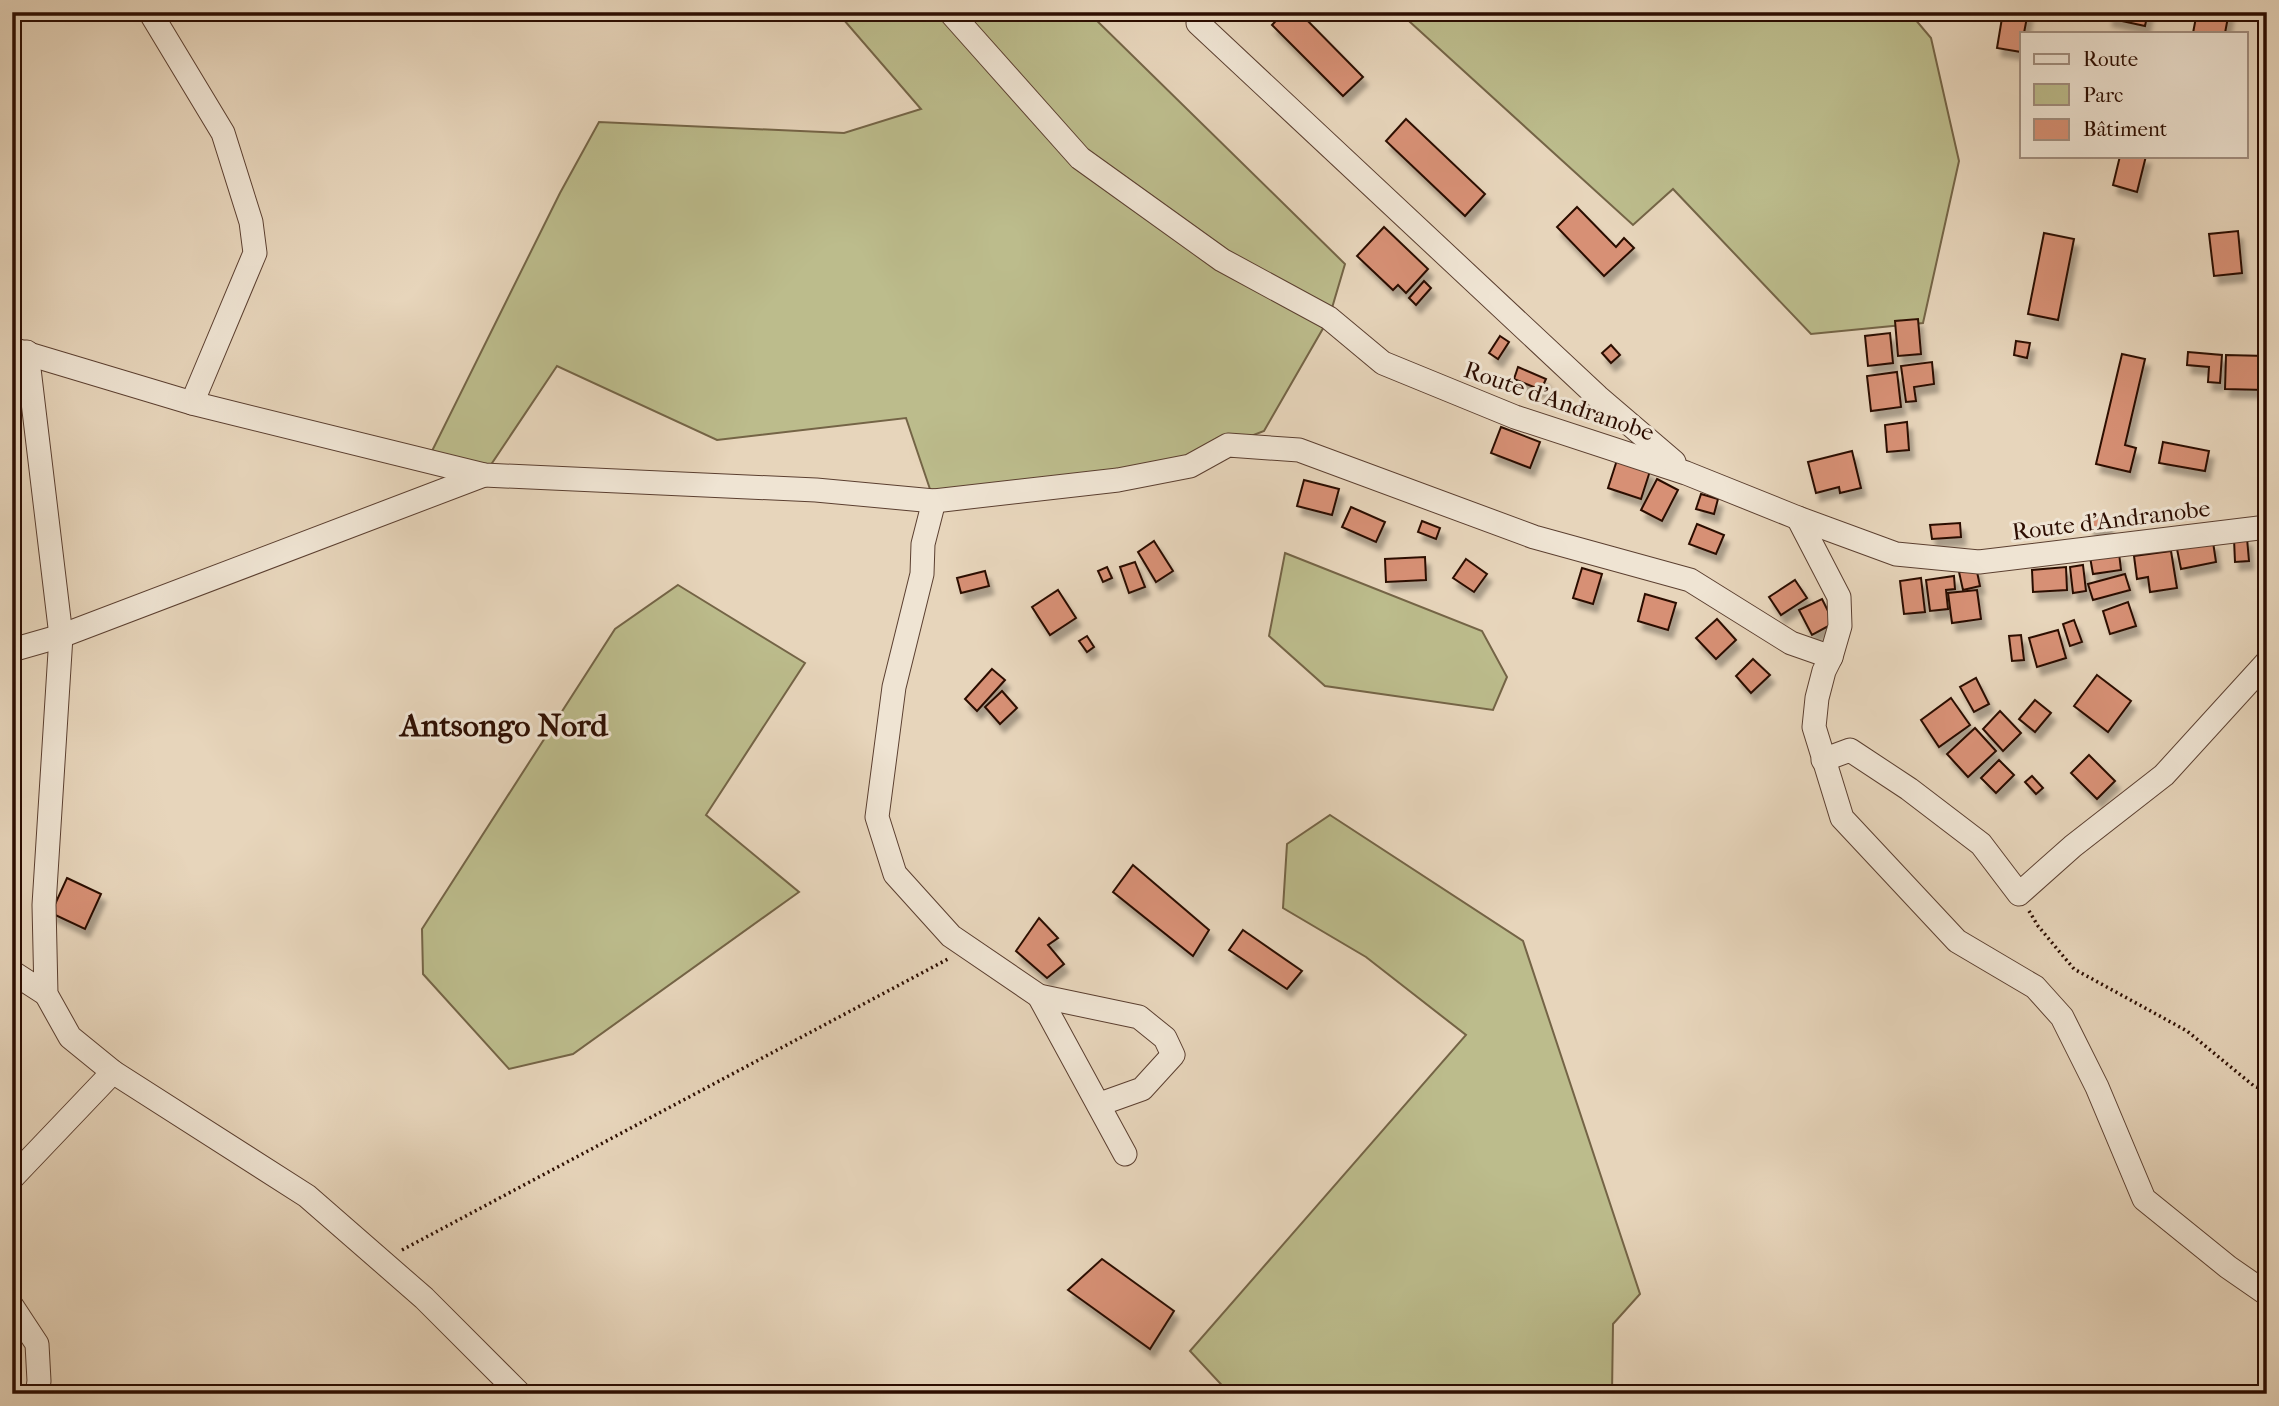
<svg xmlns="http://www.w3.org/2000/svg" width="2279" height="1406" viewBox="0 0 2279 1406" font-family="'IM FELL French Canon',serif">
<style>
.green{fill:#bcbc8c;stroke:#746446;stroke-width:2}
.building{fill:#d79074;stroke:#2c0d01;stroke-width:2;filter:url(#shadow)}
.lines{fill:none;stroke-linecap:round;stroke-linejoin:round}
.minor-casing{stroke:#5b3f30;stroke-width:25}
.path{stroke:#2c0d01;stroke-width:3.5;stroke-dasharray:2 3.5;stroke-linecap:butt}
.minor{stroke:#efe4d3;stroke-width:23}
.labels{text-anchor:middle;stroke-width:6;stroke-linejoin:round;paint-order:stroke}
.street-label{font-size:24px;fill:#2c0d01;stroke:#efe4d3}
.district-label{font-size:32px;font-weight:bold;fill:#2c0d01;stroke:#efe4d3}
</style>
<defs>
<filter id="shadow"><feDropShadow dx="4.5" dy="8" stdDeviation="2" flood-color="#0004"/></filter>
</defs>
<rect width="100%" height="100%" fill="#e7d5bb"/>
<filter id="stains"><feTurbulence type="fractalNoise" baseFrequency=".00286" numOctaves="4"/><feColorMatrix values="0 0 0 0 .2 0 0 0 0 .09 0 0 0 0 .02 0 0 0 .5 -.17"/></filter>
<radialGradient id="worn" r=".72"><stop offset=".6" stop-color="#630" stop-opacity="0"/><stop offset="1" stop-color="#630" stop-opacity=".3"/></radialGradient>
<g class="green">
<path d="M837 12H1088L1345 264 1329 318 1264 431 1228 445 1190 466 934 501 906 418 717 440 557 366 484 475 427 461 560 193 599 122 844 133 921 109Z"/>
<path d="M1399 12H1909L1931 38 1959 161 1923 323 1811 334 1673 189 1633 225Z"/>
<path d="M1285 553 1482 631 1507 677 1493 710 1325 686 1269 636Z"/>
<path d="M678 585 805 663 706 815 799 892 573 1054 509 1069 423 974 422 929 615 629Z"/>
<path d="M1330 815 1523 941 1640 1294 1613 1324 1612 1394H1230L1190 1351 1466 1035 1366 957 1283 908 1287 844Z"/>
</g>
<g class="building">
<path d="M1284 12H1299L1363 77 1343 96 1272 25Z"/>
<path d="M2003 12H2028L2024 33H2022L2021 52 1997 48Z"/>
<path d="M2109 12H2148L2145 26 2108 18Z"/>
<path d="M2197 12H2229L2225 33H2193Z"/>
<path d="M1406 119 1485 194 1465 216 1386 141Z"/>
<path d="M2120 156H2146L2137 192 2113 185Z"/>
<path d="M1577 207 1616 247 1624 238 1634 248 1604 276 1557 227Z"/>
<path d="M1384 227 1428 269 1406 293 1398 285 1393 290 1357 256Z"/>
<path d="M2238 231 2242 273 2214 276 2209 234Z"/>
<path d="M2044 233 2074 239 2058 320 2028 314Z"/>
<path d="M1424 281 1431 288 1416 305 1409 298Z"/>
<path d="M1918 319 1921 354 1898 356 1895 321Z"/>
<path d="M1890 333 1893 363 1868 366 1865 336Z"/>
<path d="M1500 336 1509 342 1498 359 1489 353Z"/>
<path d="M2016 341 2030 343 2027 358 2014 355Z"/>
<path d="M1611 345 1620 355 1611 363 1602 353Z"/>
<path d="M2188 352 2222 355 2220 383 2208 382 2209 367 2187 365Z"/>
<path d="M2122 354 2145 359 2125 445 2136 448 2130 472 2096 464Z"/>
<path d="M2226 355 2266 356 2265 390 2225 389Z"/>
<path d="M1932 362 1934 384 1914 387 1916 401 1906 402 1901 366Z"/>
<path d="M1518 367 1546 379 1541 390 1514 379Z"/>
<path d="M1897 372 1901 407 1871 411 1867 376Z"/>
<path d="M1907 422 1909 450 1887 452 1885 425Z"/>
<path d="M1501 427 1540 442 1530 468 1491 453Z"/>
<path d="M2163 442 2209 451 2205 471 2159 463Z"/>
<path d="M1852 451 1861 488 1840 493 1839 487 1816 493 1808 462Z"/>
<path d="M1617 460 1650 471 1641 499 1608 488Z"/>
<path d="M1657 479 1678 490 1662 521 1641 510Z"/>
<path d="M1304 480 1339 489 1332 515 1297 506Z"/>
<path d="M1701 494 1718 499 1714 514 1696 509Z"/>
<path d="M1351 507 1385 522 1376 542 1342 527Z"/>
<path d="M2090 516 2108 517V529H2090Z"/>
<path d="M1422 521 1440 528 1436 539 1418 532Z"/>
<path d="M1960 523 1961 537 1932 539 1930 525Z"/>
<path d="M1697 524 1724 535 1716 554 1689 544Z"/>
<path d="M2247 538 2249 561 2235 562 2234 539Z"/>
<path d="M1154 541 1173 571 1156 582 1138 552Z"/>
<path d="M2213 542 2216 562 2181 569 2177 549Z"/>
<path d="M2171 551 2177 588 2150 592 2148 577 2137 579 2134 556Z"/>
<path d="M2119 553 2121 570 2093 574 2090 557Z"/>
<path d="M1425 557 1426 580 1386 582 1385 559Z"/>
<path d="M1466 559 1487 574 1474 592 1453 578Z"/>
<path d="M1135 562 1145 587 1129 593 1120 567Z"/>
<path d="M2083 565 2086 591 2073 593 2070 567Z"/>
<path d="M1107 567 1112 578 1103 582 1098 571Z"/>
<path d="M1976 567 1980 586 1963 590 1959 572Z"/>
<path d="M2066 567 2067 590 2033 592 2032 570Z"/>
<path d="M1582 568 1602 574 1593 604 1573 598Z"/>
<path d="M985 571 989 586 961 593 957 578Z"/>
<path d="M2125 574 2130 590 2093 600 2088 584Z"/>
<path d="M1954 576 1955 589 1946 590 1948 609 1930 611 1926 580Z"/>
<path d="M1921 578 1925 612 1904 614 1900 581Z"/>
<path d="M1795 580 1807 598 1781 615 1769 597Z"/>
<path d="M1058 590 1076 618 1050 635 1032 607Z"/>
<path d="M1977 590 1981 619 1952 623 1948 593Z"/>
<path d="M1645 594 1676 603 1668 630 1638 621Z"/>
<path d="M1822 599 1834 623 1812 635 1799 610Z"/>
<path d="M2128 602 2136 626 2110 634 2103 611Z"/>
<path d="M1717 619 1736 640 1716 659 1696 638Z"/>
<path d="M2074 620 2082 642 2070 646 2063 624Z"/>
<path d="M2058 630 2066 658 2037 667 2029 638Z"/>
<path d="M2021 635 2024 660 2012 661 2009 636Z"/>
<path d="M1087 636 1094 647 1087 652 1079 641Z"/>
<path d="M1753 659 1770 675 1751 693 1736 676Z"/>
<path d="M992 669 1005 680 977 711 965 699Z"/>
<path d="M2097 675 2131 701 2108 732 2074 706Z"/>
<path d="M1976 678 1989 704 1974 712 1960 687Z"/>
<path d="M1002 691 1017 708 1000 724 985 707Z"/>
<path d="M1951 698 1970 725 1939 747 1921 720Z"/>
<path d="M2035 700 2051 713 2035 732 2019 719Z"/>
<path d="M2000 711 2021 733 2003 751 1983 729Z"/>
<path d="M1975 728 1996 751 1968 777 1947 754Z"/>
<path d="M2089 755 2115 781 2097 799 2071 773Z"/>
<path d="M1999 760 2014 775 1996 793 1981 778Z"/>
<path d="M2032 776 2043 788 2036 794 2025 782Z"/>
<path d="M1133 865 1209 930 1193 956 1113 892Z"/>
<path d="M67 878 101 894 85 929 51 913Z"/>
<path d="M1039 918 1058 938 1048 945 1064 964 1047 978 1016 951Z"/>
<path d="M1243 930 1302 971 1287 989 1229 950Z"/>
<path d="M1102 1259 1174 1311 1150 1349 1068 1290Z"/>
</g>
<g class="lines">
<g class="minor-casing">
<g id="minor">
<path d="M150 12 223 133 251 222 255 253 192 403"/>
<path d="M950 12 1080 158 1222 260 1329 318 1383 363 1515 417 1686 473 1798 518 1896 554 1979 562 2267 527"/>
<path d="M1198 23 1598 397 1674 462"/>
<path d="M12 349 192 403 484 475 816 490 934 501 1118 480 1190 466 1228 445 1299 450 1534 537 1690 580 1791 643 1831 657 1840 626 1839 597 1798 518"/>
<path d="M27 352 61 636 44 905 46 994 70 1037 113 1072 307 1196 424 1298 520 1394"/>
<path d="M934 501 923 544 922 574 894 687 877 817 895 874 951 936 1039 996 1139 1017 1165 1038 1173 1055 1142 1089 1100 1104"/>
<path d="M12 650 61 636 484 475"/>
<path d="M1831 657 1824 671 1817 698 1814 727 1842 818 1957 941 2035 987 2062 1017 2097 1087 2144 1199 2228 1267 2267 1294"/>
<path d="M1823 760 1850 750 1909 789 1981 844 2019 894 2073 846 2164 775 2267 662"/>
<path d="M12 972 46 994"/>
<path d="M1039 996 1125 1154"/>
<path d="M12 1178 113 1072"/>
<path d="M12 1306 37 1344 39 1381 37 1394"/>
</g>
</g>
<g class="path">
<path d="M2029 911 2038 926 2074 969 2187 1031 2254 1086 2267 1091"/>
<path d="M402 1250 948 959"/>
</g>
<use href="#minor" class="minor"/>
</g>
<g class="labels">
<g class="street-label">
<text transform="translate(1559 401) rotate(19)" y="8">Route d'Andranobe</text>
<text transform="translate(2111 520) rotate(-7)" y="8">Route d'Andranobe</text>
</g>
<g class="district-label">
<text x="504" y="736">Antsongo Nord</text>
</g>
</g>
<rect width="2279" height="1406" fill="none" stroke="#e7d5bb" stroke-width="42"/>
<rect x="14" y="14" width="2251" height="1378" fill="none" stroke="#2c0d01" stroke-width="3.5"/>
<rect x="21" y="21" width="2237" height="1364" fill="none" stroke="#2c0d01" stroke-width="2"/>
<rect x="2020" y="32" width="228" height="126" fill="#efe4d3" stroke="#a18e7f" stroke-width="2"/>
<rect x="2034" y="54" width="35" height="10" fill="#efe4d3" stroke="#a18e7f" stroke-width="2"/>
<text x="2083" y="66" font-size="21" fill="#2c0d01">Route</text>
<rect x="2034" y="84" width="35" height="21" fill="#bcbc8c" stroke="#a18e7f" stroke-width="2"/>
<text x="2083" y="102" font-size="21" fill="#2c0d01">Parc</text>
<rect x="2034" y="119" width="35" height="21" fill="#d79074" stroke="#a18e7f" stroke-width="2"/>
<text x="2083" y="136" font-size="21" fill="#2c0d01">Bâtiment</text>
<rect width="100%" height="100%" filter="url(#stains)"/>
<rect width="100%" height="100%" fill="url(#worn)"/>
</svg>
